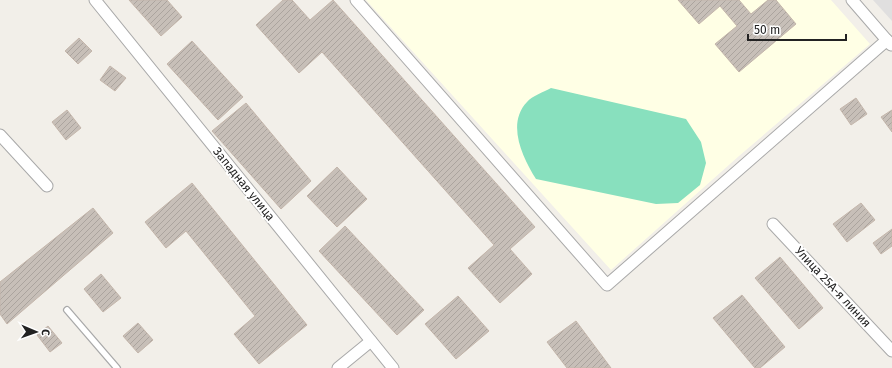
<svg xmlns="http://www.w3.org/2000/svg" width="892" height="368" viewBox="0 0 892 368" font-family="'Fira Sans',sans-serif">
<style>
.residential{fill:#e0dfdf}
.education{fill:#ffffe5}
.pitch{fill:#88e0be}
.building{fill:url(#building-hatch);stroke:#c4b6ab}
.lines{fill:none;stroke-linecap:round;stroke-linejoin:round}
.lane-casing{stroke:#a9a9a9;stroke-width:8}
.street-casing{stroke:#a9a9a9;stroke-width:13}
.lane{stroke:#fff;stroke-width:5.5}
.street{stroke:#fff;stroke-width:11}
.labels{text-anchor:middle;stroke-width:4;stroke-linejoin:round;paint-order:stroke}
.street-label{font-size:12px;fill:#222;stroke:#fff}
</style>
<defs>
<pattern id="building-hatch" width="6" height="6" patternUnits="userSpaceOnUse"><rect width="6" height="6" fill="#c7bfb8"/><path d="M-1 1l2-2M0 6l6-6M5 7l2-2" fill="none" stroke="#aba49e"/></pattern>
</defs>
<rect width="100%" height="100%" fill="#f2efe9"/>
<path class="residential" d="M873 0H892V21Z"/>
<path class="education" d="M366 0H831L870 44 739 156 611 270Z"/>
<path class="pitch" d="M551 88 686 119 701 142 706 163 700 185 678 203 656 204 536 179C523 158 506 124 527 102 532 96 544 92 551 88Z"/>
<g class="building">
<path d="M129 0H167L182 17 161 36Z"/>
<path d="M283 0H292L310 20 333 0 535 227 510 249 532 274 500 303 468 268 494 245 322 52 299 73 256 25Z"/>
<path d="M678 0H739L751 14 768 0H776L796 24 739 72 715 44 737 26 720 6 699 24Z"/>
<path d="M79 38 92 51 78 64 65 51Z"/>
<path d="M192 41 243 97 218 120 167 64Z"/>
<path d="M110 66 126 78 115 91 100 80Z"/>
<path d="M856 98 867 114 851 125 840 109Z"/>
<path d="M246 103 311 181 281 209 212 131Z"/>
<path d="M67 110 81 128 66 140 52 122Z"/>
<path d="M892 110V132L881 117Z"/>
<path d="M337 167 367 199 337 227 307 196Z"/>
<path d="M192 183 307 325 259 364 234 334 255 316 186 231 166 248 145 222Z"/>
<path d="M861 203 875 220 847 242 833 224Z"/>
<path d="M93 208 113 233 7 324 0 314V282Z"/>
<path d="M345 226 424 310 397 335 319 251Z"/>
<path d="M892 229V246L881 254 873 243Z"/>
<path d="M780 257 823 308 799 329 755 278Z"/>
<path d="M101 274 121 298 103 312 84 289Z"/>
<path d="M742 295 785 347 760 368H755L713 318Z"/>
<path d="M458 296 489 331 456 359 425 324Z"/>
<path d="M576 321 611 368H567L547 342Z"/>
<path d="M138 323 153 340 138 353 123 336Z"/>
<path d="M48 326 62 343 50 352 37 335Z"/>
</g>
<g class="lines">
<g class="lane-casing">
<path id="lane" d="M67 310 117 368"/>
</g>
<g class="street-casing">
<g id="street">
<path d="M95 0 393 368"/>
<path d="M356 0 607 285 887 40"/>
<path d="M852 0 891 45"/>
<path d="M0 135 47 186"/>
<path d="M773 224 892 351"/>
<path d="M338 368 371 341"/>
</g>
</g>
<use href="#lane" class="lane"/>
<use href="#street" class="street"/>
</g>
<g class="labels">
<g class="street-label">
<text transform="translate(244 184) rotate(51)" y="4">Западная улица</text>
<text transform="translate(833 287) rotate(47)" y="4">Улица 25А-я линия</text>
</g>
</g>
<g transform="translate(36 332) rotate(92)" stroke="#ffffff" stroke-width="3" paint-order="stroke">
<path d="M0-3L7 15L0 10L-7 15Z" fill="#222222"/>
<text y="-6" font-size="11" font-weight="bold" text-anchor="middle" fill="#222222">С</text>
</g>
<path d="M748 34v6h98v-6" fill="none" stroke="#222222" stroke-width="2"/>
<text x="754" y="34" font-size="12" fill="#222222" stroke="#ffffff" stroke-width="3" paint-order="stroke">50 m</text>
</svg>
